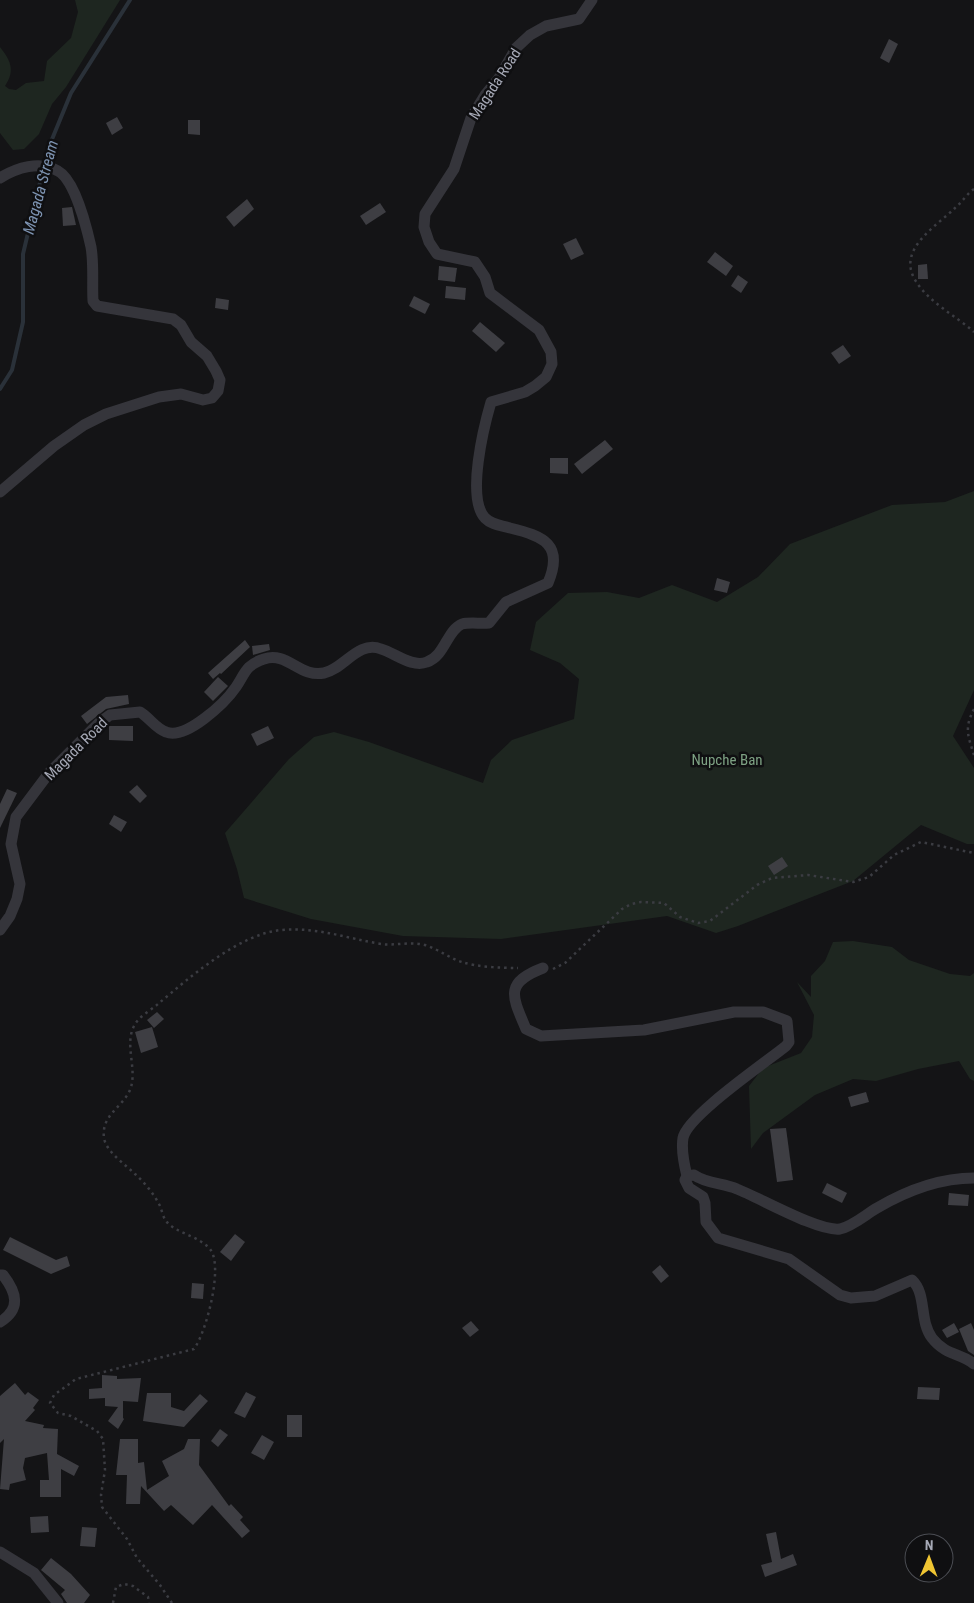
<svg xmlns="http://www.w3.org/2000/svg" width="974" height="1603" viewBox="0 0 974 1603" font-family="'Roboto Condensed',sans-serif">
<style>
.green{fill:#1e2620}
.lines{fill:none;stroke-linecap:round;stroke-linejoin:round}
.stream{stroke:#2a3139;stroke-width:4}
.building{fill:#3e3e43}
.path{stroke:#3b3c42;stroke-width:2.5;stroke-dasharray:2.5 4;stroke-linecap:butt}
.street{stroke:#35353b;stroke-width:11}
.labels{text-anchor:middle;stroke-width:5;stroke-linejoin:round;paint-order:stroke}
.street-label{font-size:15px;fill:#a6a9b6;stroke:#0f0f11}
.park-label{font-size:15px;fill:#7da183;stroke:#0f0f11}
.water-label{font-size:16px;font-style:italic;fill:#7d93b1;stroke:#0f0f11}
</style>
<rect width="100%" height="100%" fill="#141416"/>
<g class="green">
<path d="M75 0H120L66 87 52 104 39 134 24 149 13 150 0 133V47C10 60 16 70 5 86L9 89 16 90 26 83 44 81 47 61 71 38 78 12Z"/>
<path d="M974 491V690L953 736 974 768V844H967L921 825 853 881 738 926 716 933 667 916 501 939 403 936 311 919 244 898 237 869 225 833 289 759 314 737 334 732 369 742 483 783 491 760 512 740 574 719 579 679 560 663 530 650 536 622 568 593 607 592 639 598 672 585 717 602 758 577 790 544 892 505 945 502Z"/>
<path d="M853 941 892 947 909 960 950 974 970 976 974 973V1081L970 1079 959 1061 918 1069 876 1081 853 1079 815 1095 763 1133 751 1149 749 1086 763 1068 801 1053 812 1037 814 1015 797 982 811 997V976L825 961 833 942Z"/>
</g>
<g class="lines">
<path class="stream" d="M0 389 12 370 23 322V254L48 149 71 93 130 0"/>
</g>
<g class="building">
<path d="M889 39 898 44 889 63 880 58Z"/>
<path d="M117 117 123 128 112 135 106 123Z"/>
<path d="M188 120H200V135L188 134Z"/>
<path d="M247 199 254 209 234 227 226 217Z"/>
<path d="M380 203 386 212 366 225 360 216Z"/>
<path d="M72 207 76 225 63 226 62 208Z"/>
<path d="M576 238 584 254 571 260 563 244Z"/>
<path d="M715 252 733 266 726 276 707 262Z"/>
<path d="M927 264 928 279H918V265Z"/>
<path d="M439 266 457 268 455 282 438 280Z"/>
<path d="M738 275 748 282 741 293 731 286Z"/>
<path d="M446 286 466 288 465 300 445 298Z"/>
<path d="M414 296 430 304 425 314 409 306Z"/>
<path d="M216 298 229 300 228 310 215 308Z"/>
<path d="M480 322 505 343 496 352 472 331Z"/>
<path d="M843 345 851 356 839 364 831 353Z"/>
<path d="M605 440 613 449 582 474 574 464Z"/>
<path d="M550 458H568V474L550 473Z"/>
<path d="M717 578 730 582 727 593 714 590Z"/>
<path d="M245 640 250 647 221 674 220 673 213 679 208 673Z"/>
<path d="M269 644 270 650 253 655 252 646Z"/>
<path d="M218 677 228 686 213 701 204 692Z"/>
<path d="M128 695 129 704 106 709 87 724 81 716 106 697Z"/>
<path d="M109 726H133V741L109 740Z"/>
<path d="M268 726 274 738 257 746 251 734Z"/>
<path d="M137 785 147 796 140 803 129 792Z"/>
<path d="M7 789 17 793 0 828V804Z"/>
<path d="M114 815 127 822 121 832 109 824Z"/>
<path d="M782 857 788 866 774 875 768 866Z"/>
<path d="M157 1012 164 1019 154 1028 147 1020Z"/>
<path d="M152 1027 158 1047 141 1053 135 1032Z"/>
<path d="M866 1092 869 1102 851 1107 848 1097Z"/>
<path d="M786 1128 793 1180 777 1182 770 1129Z"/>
<path d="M827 1183 847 1193 842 1203 822 1193Z"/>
<path d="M949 1193 969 1195 968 1206 948 1205Z"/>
<path d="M235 1234 245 1242 231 1261 220 1252Z"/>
<path d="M10 1237 56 1260 67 1256 70 1266 51 1274 3 1250Z"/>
<path d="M660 1265 669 1276 661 1283 652 1272Z"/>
<path d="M192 1283 204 1284 203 1299 191 1298Z"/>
<path d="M471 1321 479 1330 470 1337 462 1328Z"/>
<path d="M954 1323 959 1332 947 1338 942 1330Z"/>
<path d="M971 1323 974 1330V1355L968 1351 959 1329Z"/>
<path d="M102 1375 117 1376V1379L141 1378 138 1402 123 1401V1418L124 1419 118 1429 108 1421 118 1407 105 1406V1398L89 1399V1389L102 1388Z"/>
<path d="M15 1383 25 1395 28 1392 39 1400 33 1408 35 1410 25 1421 44 1425 43 1428 58 1429 57 1454 79 1466 74 1476 61 1469V1497H40V1480H49L47 1453 25 1458 23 1468 26 1480 10 1484 9 1490 0 1489 4 1439 0 1443V1396Z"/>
<path d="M918 1387 940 1388 939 1400 917 1399Z"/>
<path d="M246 1392 256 1397 245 1418 234 1413Z"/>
<path d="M147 1393H171V1407L184 1411 200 1394 208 1401 184 1427 143 1421Z"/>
<rect x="287" y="1415" width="15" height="22"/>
<path d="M220 1429 228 1435 218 1447 211 1441Z"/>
<path d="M262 1435 274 1442 264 1460 251 1453Z"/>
<path d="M120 1439H138V1463L144 1462 147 1490 169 1476 162 1461 184 1449 188 1439H200L199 1465 229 1506 231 1504 243 1517 240 1520 250 1531 242 1538 212 1505 193 1525 171 1505 164 1511 141 1486 140 1504H126L127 1475H116Z"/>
<path d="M48 1516 49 1532 31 1533 30 1517Z"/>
<path d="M82 1527 97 1528 95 1547 80 1546Z"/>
<path d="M776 1532 781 1559 793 1554 797 1565 765 1577 761 1565 772 1562 766 1534Z"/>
<path d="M51 1558 71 1574 90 1595 84 1603H67L61 1594 65 1590 41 1570Z"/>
</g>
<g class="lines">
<g class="path">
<path d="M974 189C967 194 962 202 955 208 938 225 898 248 914 278 926 301 955 315 974 332"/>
<path d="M974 709C964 728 968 736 974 755"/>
<path d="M553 969 565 963 622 909 631 904 641 902 664 903 680 917 698 923 710 921 757 885 772 878 808 875 853 882 869 877 894 855 921 842 974 853"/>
<path d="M113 1603 116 1587 124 1584 133 1586 148 1597 149 1603"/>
<path d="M172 1603 160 1585 137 1558 127 1539 102 1507 101 1495 105 1470 103 1439 97 1431 71 1416 58 1413 50 1403 54 1395 76 1379 194 1349C206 1333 224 1266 210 1249 199 1236 175 1233 166 1221 163 1217 162 1211 160 1206 154 1194 145 1183 135 1174 126 1165 106 1152 104 1138 101 1115 122 1108 130 1090 138 1070 124 1045 134 1026 139 1016 150 1011 158 1004 190 977 239 934 281 930 318 927 345 938 381 944 395 946 410 941 425 945 438 949 449 958 462 962 477 967 501 968 518 968"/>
</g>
<g class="street">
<path d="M0 178C16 168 40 160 58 171 75 180 87 229 91 247 94 264 92 284 93 301L97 306 173 319 181 325 191 342 207 356 216 371 220 380 218 391 212 398 203 400 181 394 159 397 106 414 84 425 54 446 0 492"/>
<path d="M0 930 10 916 17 899 20 884 11 844 16 817 49 773 99 723 110 715 140 712C150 718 155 728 166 732 186 740 225 703 236 687 245 674 245 665 264 659 287 651 300 678 324 673 344 669 358 640 381 649 395 653 412 668 427 662 445 656 447 630 462 624 470 622 481 624 489 623L506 602 548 583C564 545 544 536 510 528 500 525 492 525 485 518 466 498 484 426 491 402L525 392 535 386 546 377 552 364 551 352 539 330 490 293 485 277 475 262 437 254 429 242 424 227 425 214 454 169 471 118 485 95 499 78 516 48 530 35 546 26 579 19 592 0"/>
<path d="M543 968C504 983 512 996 526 1029L541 1036 644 1030 734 1012H763L787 1021 789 1042 786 1046C765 1063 687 1116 683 1138 681 1150 684 1164 687 1176"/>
<path d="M974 1178C939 1178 906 1191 877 1208 865 1215 853 1226 840 1229 819 1232 760 1198 737 1189 723 1183 707 1184 694 1175L687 1176 685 1180 689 1188 703 1197 705 1203 706 1222 718 1238 789 1259 840 1295 851 1298 875 1296 912 1280C927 1294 919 1321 932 1338 946 1356 961 1353 974 1364"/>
<path d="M0 1275H3C17 1293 21 1309 0 1322"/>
<path d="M0 1552 34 1573 58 1603"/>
</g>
</g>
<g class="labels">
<g class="street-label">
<text transform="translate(495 84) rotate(-57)" y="5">Magada Road</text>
<text transform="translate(76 749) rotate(-45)" y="5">Magada Road</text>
</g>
<g class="park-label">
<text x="727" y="765">Nupche Ban</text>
</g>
<g class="water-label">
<text transform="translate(40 187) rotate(-75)" y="6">Magada Stream</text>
</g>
</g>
<g transform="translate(929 1558) rotate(1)"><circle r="24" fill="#0f0f11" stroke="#4b4d53"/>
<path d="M0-4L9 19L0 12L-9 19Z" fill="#f0c532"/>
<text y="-8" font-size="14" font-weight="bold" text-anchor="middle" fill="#a6a9b6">N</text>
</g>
</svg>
